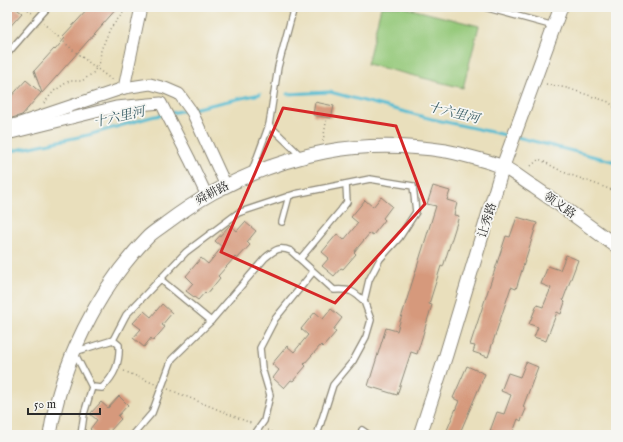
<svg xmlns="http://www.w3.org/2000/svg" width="623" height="442" viewBox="0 0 623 442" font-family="'IM FELL English','Noto Serif SC',serif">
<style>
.green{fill:#95c97a;stroke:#607a52}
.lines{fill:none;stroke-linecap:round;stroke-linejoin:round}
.stream{stroke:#55bcd2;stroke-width:3}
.building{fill:#d6997c}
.service-casing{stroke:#8a8574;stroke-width:8}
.minor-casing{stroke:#8a8574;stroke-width:13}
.tertiary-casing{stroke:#8a8574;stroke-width:15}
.path{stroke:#8a8574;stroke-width:1.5;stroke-dasharray:1 3;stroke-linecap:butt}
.service{stroke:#fff;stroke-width:5.5}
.minor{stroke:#fff;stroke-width:11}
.tertiary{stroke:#fff;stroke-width:13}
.marked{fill:none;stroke:#d62828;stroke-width:3;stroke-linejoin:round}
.labels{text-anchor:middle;stroke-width:3.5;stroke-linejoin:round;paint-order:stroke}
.street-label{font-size:12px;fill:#2b2b2b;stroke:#f6f6f2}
.water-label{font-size:13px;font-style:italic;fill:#3a5e65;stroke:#f6f6f2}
</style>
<rect width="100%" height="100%" fill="#f6f6f2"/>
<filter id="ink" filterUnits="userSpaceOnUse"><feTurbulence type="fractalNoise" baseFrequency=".025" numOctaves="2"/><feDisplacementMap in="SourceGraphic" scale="8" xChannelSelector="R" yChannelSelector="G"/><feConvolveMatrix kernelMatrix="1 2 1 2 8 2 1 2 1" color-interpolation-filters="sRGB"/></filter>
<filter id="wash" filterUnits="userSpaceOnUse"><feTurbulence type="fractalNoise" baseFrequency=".012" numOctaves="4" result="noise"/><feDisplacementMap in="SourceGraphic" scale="16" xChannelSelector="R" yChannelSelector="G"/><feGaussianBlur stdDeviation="0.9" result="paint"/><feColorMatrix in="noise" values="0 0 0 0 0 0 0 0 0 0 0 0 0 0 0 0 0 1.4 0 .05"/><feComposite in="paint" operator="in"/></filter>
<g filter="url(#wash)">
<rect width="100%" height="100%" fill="#e9dfbc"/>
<path class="green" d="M381 7H403L479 26 463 88 367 64Z"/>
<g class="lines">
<g class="stream">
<path d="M287 94 330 92 432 119 510 136"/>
<path d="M192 109 260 94"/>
<path d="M517 137 616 162"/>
<path d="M7 152 88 135 151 117 186 110"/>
</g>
</g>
<g id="blocks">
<g class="building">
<path d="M7 7H14L22 13 7 30Z"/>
<path d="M90 7H118L42 93 34 71 54 49 55 50 65 38 63 36Z"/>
<path d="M26 80 41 93 22 115 12 118 7 114V101Z"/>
<path d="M315 102 334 106 331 118 313 115Z"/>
<path d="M433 186 450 191 447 200 457 203 454 215 459 216 443 267 441 266 429 304 432 305 417 354 411 352 397 395 368 386 386 328 397 331 436 206 427 204Z"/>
<path d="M381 197 392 206 383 218 385 220 373 235 370 233 354 252 356 254 343 269 341 268 334 276 322 266 329 258 322 252 337 234 344 240 358 223 351 217 365 200 373 207Z"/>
<path d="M517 217 537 223 516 289 511 287 488 357 473 352 475 346 470 345 506 236 510 237Z"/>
<path d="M245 222 256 231 247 242 250 245 237 259 235 257 218 276 220 278 207 294 205 292 198 300 186 291 193 283 186 276 201 258 208 264 222 247 215 241 230 225 237 231Z"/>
<path d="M566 255 578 260 563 300 565 302 561 314 557 312 546 341 534 337 538 327 529 324 537 305 543 307 551 288 541 284 548 266 560 270Z"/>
<path d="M162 304 172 313 162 325 165 327 153 341 151 338 144 347 133 338 141 329 133 323 144 311 151 317Z"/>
<path d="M331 309 342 318 333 330 336 332 323 347 321 345 304 364 306 366 293 381 291 380 284 388 273 378 279 370 272 364 287 346 294 352 308 335 301 329 315 312 323 319Z"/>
<path d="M526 362 538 367 523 407 526 409 521 421 518 419 512 435H501L490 431 497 412 504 414 511 395 501 391 508 373 520 377Z"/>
<path d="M467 366 485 374 459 435H445L459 401 453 398Z"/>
<path d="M119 396 128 405 118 416 121 419 109 432 107 430 102 435H96L90 429 97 420 90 414 101 402 108 408Z"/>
</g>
</g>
</g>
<g filter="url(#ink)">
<use href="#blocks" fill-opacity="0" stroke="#8a8574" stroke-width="1"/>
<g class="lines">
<g class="service-casing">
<g id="service">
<path d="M294 7 278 67 269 125 301 156"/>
<path d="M484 7 554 26"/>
<path d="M7 54 48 7"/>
<path d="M251 174 269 125"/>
<path d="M282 222 289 196"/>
<path d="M300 259 341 210 347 202 346 184"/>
<path d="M160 279 211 321"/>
<path d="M92 387 74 352 113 340"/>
<path d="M362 430 369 435"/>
<path d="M81 435 84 414 92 387 102 388C115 375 120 363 119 345L113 340 126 315 186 252 238 213 295 194 370 179 413 186 416 212 399 238 380 259 369 280 364 301 371 320 366 337 353 361 333 385 317 435"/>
<path d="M133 435 152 413 172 359 211 321 265 258C275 250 278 246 291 251L334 290C350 289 353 291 364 301"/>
<path d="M254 435 264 421 270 395 262 368 260 348 275 319 313 272"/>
</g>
</g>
<g class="minor-casing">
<g id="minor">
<path d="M141 7 124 88 150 84 165 88 179 94 192 112 226 186"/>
<path d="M7 123 11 125 17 124 124 88"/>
<path d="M7 134 116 107 161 103 190 160 207 196"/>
</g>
</g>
<g class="tertiary-casing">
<g id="tertiary">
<path d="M50 435C61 364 97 289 148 237 153 232 160 228 165 224 181 212 196 202 212 193 289 152 359 138 446 151 461 154 475 158 489 162 494 164 499 165 503 167 514 172 524 181 534 187 562 206 589 226 616 246"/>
<path d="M420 435 446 355 503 166 561 7"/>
</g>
</g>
<g class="path">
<path d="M25 7 33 14"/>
<path d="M43 23 74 51 112 80"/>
<path d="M546 84 567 88 609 102 616 109"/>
<path d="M44 103 54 91 69 81H82L93 73 100 62 101 50 110 29 126 9 129 8"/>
<path d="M323 141 327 117"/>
<path d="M531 166 539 159 563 172 612 190H616"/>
<path d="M124 371 155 384"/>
<path d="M168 389 253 424"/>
<path d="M268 430 279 435"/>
</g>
<use href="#service" class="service"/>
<use href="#minor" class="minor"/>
<use href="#tertiary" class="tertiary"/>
</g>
</g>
<path class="marked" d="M283 108 396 126 425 204 335 303 221 252Z"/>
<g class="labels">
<g class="street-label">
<text transform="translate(212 193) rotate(-28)" y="4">舜耕路</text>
<text transform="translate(560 205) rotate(35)" y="4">领义路</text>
<text transform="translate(487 220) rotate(-73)" y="4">让秀路</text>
</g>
<g class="water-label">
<text transform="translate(454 112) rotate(14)" y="5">十六里河</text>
<text transform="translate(119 116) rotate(-13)" y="5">十六里河</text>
</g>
</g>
<rect width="623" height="442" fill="none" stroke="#f6f6f2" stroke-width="24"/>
<path d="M28 408v6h72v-6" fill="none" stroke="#2b2b2b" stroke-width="2"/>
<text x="34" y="408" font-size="12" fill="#2b2b2b" stroke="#f6f6f2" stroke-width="3" paint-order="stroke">50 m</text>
</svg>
